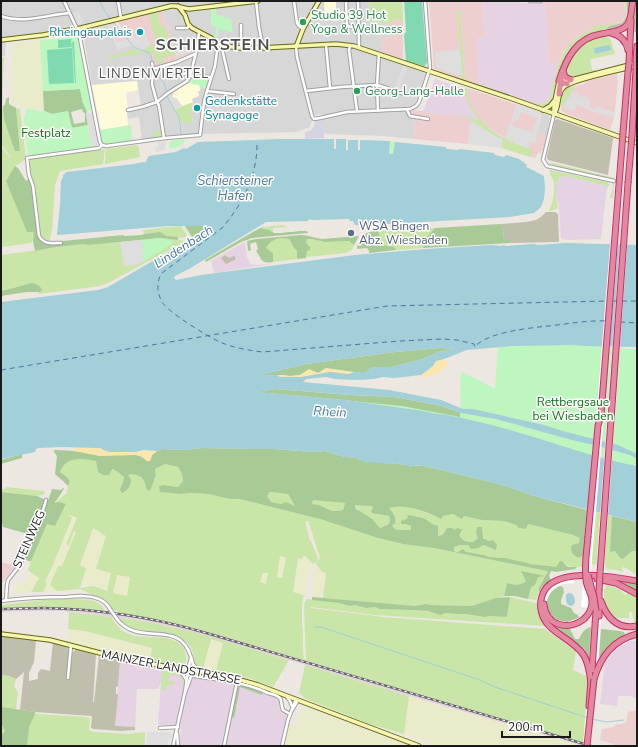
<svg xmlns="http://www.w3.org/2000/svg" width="638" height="747" viewBox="0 0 638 747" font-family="'Nunito Sans',sans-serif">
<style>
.residential{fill:#d8d7d7}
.commercial{fill:#edcfd0}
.industrial{fill:#e5d2e2}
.education{fill:#fdfbd8}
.construction{fill:#c0beac}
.farmland{fill:#eaebcb}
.grass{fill:#c9e5a7;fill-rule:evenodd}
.forest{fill:#a8ca96;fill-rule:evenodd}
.sand{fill:#fbe7ae}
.park{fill:#bdf6be}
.pitch{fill:#80d9b1}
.parking{fill:#dedede;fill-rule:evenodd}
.plaza{fill:#d5d5e1}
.water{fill:#a2cfd8;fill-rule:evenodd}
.pier{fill:#fff;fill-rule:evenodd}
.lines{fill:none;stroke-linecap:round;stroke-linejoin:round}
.stream{stroke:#a2cfd8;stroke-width:1}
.ferry{stroke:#49799e;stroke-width:1;stroke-dasharray:5 4;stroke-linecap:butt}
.street-casing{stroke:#a1a1a1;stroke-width:4.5}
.secondary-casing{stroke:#656a09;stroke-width:5.5}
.highway-casing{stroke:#cc2b6b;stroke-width:7}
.street{stroke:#fff;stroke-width:2.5}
.secondary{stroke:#f6f5b4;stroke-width:3.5}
.highway{stroke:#e18a9f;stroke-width:5}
.rail-casing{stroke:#686868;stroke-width:2.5}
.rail{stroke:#fff;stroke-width:1;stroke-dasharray:3;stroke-linecap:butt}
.street-bridge-casing{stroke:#a1a1a1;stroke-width:4.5;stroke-linecap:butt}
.highway-bridge-casing{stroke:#cc2b6b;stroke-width:7;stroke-linecap:butt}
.street-bridge{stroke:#fff;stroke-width:2.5}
.highway-bridge{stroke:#e18a9f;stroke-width:5}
.leisure-dot{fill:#2e9e5b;stroke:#fff;stroke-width:1.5}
.culture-dot{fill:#0f9aa8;stroke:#fff;stroke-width:1.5}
.service-dot{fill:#5c6f8a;stroke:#fff;stroke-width:1.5}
.labels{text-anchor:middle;stroke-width:3;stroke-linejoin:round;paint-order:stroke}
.leisure-label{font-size:12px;fill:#27864d;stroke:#fff;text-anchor:start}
.culture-label{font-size:12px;fill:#0d838f;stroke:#fff;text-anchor:end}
.park-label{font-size:12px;fill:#0f7112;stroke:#fff}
.service-label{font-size:12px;fill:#4e5e75;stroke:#fff;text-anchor:start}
.street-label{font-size:12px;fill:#1a1a1a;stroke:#fff}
.neighbourhood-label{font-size:13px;letter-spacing:1px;fill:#4d4d4d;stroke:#fff}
.water-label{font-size:13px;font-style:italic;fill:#49799e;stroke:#fff}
.district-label{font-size:16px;font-weight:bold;letter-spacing:1px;fill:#4d4d4d;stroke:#fff}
</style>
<rect width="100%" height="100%" fill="#ece7e0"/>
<g class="residential">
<path d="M1 1H369L371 22 393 23V28L390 38 383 37 380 57 424 72 426 74 419 97 416 102 413 105 406 108 409 116 410 117 415 118 414 139 385 136 327 134 324 133 323 114 315 115 312 119V121L310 127 296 132 201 134 142 140 139 117 128 119 126 109 141 106 137 81 92 85 83 31 107 25 110 37H113L130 46 132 45 137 49 149 53 152 55 155 66 196 45 185 44 174 47 161 6 102 21 80 26 77 25 72 28 40 33 6 37 5 56H1Z"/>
<path d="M542 113 549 115 550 117 547 135 538 132Z"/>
</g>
<g class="commercial">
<path d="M429 1H482L485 37 477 38 479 84 465 80 460 10H457L462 79 434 69Z"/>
<path d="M545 1H624L626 16 624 19 619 22 594 29 577 37 565 50 561 57 557 68 549 61Z"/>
<path d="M162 10 174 47 185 44H196L195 52 177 61 155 66 151 53 138 48 134 45 117 50 113 37H110L107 25 114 23 123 35 125 34 118 22Z"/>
<path d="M392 19 403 20V57L402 59 381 52 383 37 390 38 393 28Z"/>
<path d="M617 74 618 82 614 118 610 130 567 114 563 112 561 110V108L576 86 584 84 586 81Z"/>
<path d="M467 88 542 113 538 132 547 135 543 150 540 153H538L535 158 530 157 532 150 505 138 495 132 485 125 478 118 470 104 468 98Z"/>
<path d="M413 110 458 116 471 121 468 144 414 139 415 117 410 114V112Z"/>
<path d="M1 562 16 566 1 584Z"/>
<path d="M637 710V746H619L600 740 602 729 614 727V725L626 723 628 712Z"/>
</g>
<g class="industrial">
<path d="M482 1H510L524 3H545L549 61 557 68 550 100 548 102 546 103 538 104 537 105 479 84 477 38 485 37Z"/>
<path d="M435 79 464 89 470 107 478 121 458 116 423 112Z"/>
<path d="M567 176 607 186 601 239 565 240 561 238 559 206 556 197V183L560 177Z"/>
<path d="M245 242 247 257 251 264 256 265 271 264 214 273 211 261Z"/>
<path d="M25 607H62L89 609 115 612 166 621 213 633 560 735 558 739 409 696 239 645 176 628 132 619 111 617 90 614 62 611H39L1 612V608Z"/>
<path d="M630 641H637V699L630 696H618L617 706 600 704 605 663 613 652 620 646Z"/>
<path d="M120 661 160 668V670L251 687 277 698 279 701 280 708 281 712 286 714 287 717 280 746H180L181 725H158L161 682 158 689H137L135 727 115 726Z"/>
<path d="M564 737 594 746H582L563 740Z"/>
</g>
<g class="education">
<path d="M324 1H336V15L325 16Z"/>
<path d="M137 81 138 90 126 93 128 108 126 109 127 112 128 126 101 130 92 85Z"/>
<path d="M191 82 200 85V91H198L199 96 192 99 193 103 192 104 195 112 190 111V115H193L192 123H181L179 117 169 97 174 94 173 92 180 86Z"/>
</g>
<g class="construction">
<path d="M627 1H637V32L606 30 609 26 622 23 627 15Z"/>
<path d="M557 119 613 138 608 175 548 160 547 157 555 120Z"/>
<path d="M546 212H555L558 214 559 242 510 243V240H504L503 230 501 224 526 222 536 220 541 217Z"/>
<path d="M225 255 229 258 234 256 236 259 226 264 221 258Z"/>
<path d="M1 636 36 640 34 662 29 673V681L38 679V673L41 669 50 671 53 642 61 645V646H63L67 647 68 648 69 653H72L76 649 96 655 93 702H94L99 656 120 661 118 686 116 687V694H118L115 726 135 727V730L120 731 94 729 91 728 92 716 35 712 20 710 24 672 16 679 9 676 1 675Z"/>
</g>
<g class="farmland">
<path d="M40 40 44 111 11 104 12 44Z"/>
<path d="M72 518 76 520 66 544 69 545 75 531 76 532 62 567 57 591 43 592 47 584 45 582 52 567Z"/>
<path d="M93 528 106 536 96 569 111 573 107 591 82 584 86 568 80 566Z"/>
<path d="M280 556 286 557 282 578 277 577Z"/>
<path d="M305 556 311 562 306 593 304 595 293 593 298 558Z"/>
<path d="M317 566 321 571 326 573 323 598 312 597 315 567Z"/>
<path d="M31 573 40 578 31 592 19 593 14 591V588L20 581 24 584Z"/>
<path d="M263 573H268L266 584 259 582Z"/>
<path d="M117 574 130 577 127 597 113 593Z"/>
<path d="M68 629 85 631 152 648 150 661 68 642 69 638H68Z"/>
<path d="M211 639 223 643 216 670 203 668Z"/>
<path d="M409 696 558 739 582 746H432L426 741 421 739 415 740 404 734Z"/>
<path d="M302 707 381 735 408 746H283L289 724 296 726Z"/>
</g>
<g class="grass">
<path d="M369 1H402L403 20 393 19V23L371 22Z"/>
<path d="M624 1H627L626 18 622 23 609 26 606 30 592 34 585 37 571 48 566 55 557 78 551 102 545 106 537 105C541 102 546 105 550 100 555 78 557 53 577 38 581 34 588 32 593 30V26C601 25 621 25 625 18 627 13 625 6 624 1Z"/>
<path d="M457 10H460L465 80 462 79Z"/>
<path d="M157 11 159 20 158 22 162 26 165 27 175 55 162 58 164 63H157L154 53 152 52V55L149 53 142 50 146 49V47L157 44 149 18 151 13Z"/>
<path d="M603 36 610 38 615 54 590 59 592 70H596V71L572 78 567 77 565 72C569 58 579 43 593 38 596 37 600 37 603 36Z"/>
<path d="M132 48 143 53 107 59 106 58 133 50Z"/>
<path d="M4 57 2 105 20 151 16 108 20 109 26 159 15 166 34 232C34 236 34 240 31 243L1 247V146L7 154 12 159 1 144V58Z"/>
<path d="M574 86H576L561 108C561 98 560 87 574 86Z"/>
<path d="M467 88C471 124 501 139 533 150L530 157 501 148 503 140 495 136 471 121 458 116 478 120C471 111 467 100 464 89Z"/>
<path d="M193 102 192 104 195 112 190 111V115H193L192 123H181L179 117 175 109Z"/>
<path d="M162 130 163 137 154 138 152 132Z"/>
<path d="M138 145 140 157 105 164V159L106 158 105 157 106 149Z"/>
<path d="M105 149 103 164 60 171 55 185 52 230 49 242 44 239 41 235 35 187 30 174V158Z"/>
<path d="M549 162 614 178 613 198H610C612 192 613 186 613 180L554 166Z"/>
<path d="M550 170 607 182 609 184 610 186H608L606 192 607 186 567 176 560 177 556 183V198L558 208C555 209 552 211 549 211 553 204 556 187 553 179 551 175 549 174 550 170Z"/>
<path d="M283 225 288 227 273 228V233L269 230 260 228 261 227Z"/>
<path d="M181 226 187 236 182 238 167 236 160 232 144 234 143 230 168 227Z"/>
<path d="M435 228 426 238 423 248 396 250 394 247 380 245V236L378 231 403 230 404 232 411 229Z"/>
<path d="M160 238 186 241 108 283 99 286 39 294 38 288 1 292V255L83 244 89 245Z"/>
<path d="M286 238 289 239 291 244 297 249V258L298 259 273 262V258L266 248C272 239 275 239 286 238Z"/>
<path d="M307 239H313L325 242 349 241 354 245C353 250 350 251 345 253L307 257 306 255 307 251 310 250 306 243Z"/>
<path d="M72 459H88L96 461 98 472 111 471 113 469C117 472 121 474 124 477 124 482 121 485 120 490 123 486 125 478 128 475 132 472 140 475 143 479 145 481 145 485 146 488H151L154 479 156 475 155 469 165 464 178 467 182 474 183 481 178 487 163 485 159 486 161 492 181 494 191 493 208 494 230 499H240L320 519 378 538 403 544 434 548 547 571 548 572C540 581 540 590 536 600L528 599 531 587 535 585 538 576H543L525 578 526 581C521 586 514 585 507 583L504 596 475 605 470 606 431 605 426 604 415 606 323 598 326 573 321 571 316 564 320 558 309 523 310 522 305 521 310 541H311L318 558 317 562 313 564 305 556H303L302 559 298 558 293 592 304 595 302 603V625L303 633V652L304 659 306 660 304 606 305 602 307 599 339 603 350 606 355 605 367 608 375 607 380 609 411 610 458 614H466L485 617 489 616 507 617 510 597 536 603H538L539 611 546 626 375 615 311 607V608L383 617 545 629 576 651 573 670 588 677 584 743 199 629 166 621 120 613 113 609 104 600 80 589 57 591 50 585 58 566H62L76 532 74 531 69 546 66 544 77 518 67 514 72 518 52 567 45 581 47 583 43 592H31L39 578 28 570 31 561 47 524 55 526 66 505 55 503 67 493 68 486 70 482 67 477 60 472 62 467ZM93 528 106 536 96 569 111 573 107 591 93 586 80 588 86 568 80 565ZM280 556 286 558 282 578 277 577ZM263 573H268L266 584 260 582ZM117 575 130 577 127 596 113 593Z"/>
<path d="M6 487 44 491 45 494 37 496 1 492V489H5Z"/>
<path d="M269 492 288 494 295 506 286 502 281 504 271 502 267 496Z"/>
<path d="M313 499 345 503 343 510 337 511H332L319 505 312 504Z"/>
<path d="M355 504 372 506 373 508 377 515 383 514 389 516 390 520 389 524 380 528C373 521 357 512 355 504Z"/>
<path d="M394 507H411L435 516 441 518 443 516 453 514 456 516 473 517 482 520 504 521 516 525 519 528 526 529 528 524 573 535 580 538 579 543 577 544 583 554 587 510 612 516 611 552 615 551 620 558 623 559 632 551H637V574C631 573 629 568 623 567L622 568 623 572 618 570 607 569 605 565C600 565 594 564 589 565 578 567 571 570 562 561L558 564 556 567H550L489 557 484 555 454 551V547L460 545H468L478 548 484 545 496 550 493 541H489L483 537 482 527 478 538 473 542C462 542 461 537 454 530 449 531 442 536 438 536L429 524 424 518 414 516 407 519 401 524H406L411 526 412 530H397L394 528 392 525 395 524C397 517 393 513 389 508Z"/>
<path d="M607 585 619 589 625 595 627 594 622 589 637 597V628L633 618 632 612H629V618H614C607 610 599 594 607 585Z"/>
<path d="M72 599C85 600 99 598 105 611 71 607 36 606 1 608V605L43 600Z"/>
<path d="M69 612 111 617C116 625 121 631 129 634 146 641 167 632 181 645 187 651 187 658 185 666 174 662 162 663 150 661L152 648 85 631 68 629Z"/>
<path d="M118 618C133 619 147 622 161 625 204 633 246 648 289 660L273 687 252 679 216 670 223 643 211 639 203 668 196 667C194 661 194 654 191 648 177 622 137 643 118 618Z"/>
<path d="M305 665 409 696 404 734 370 724 304 698 302 695 299 693Z"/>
<path d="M162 670 180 674 184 679V684H182L183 680 178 674V676L170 674 168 681 174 682 173 685 168 684 166 690 161 689Z"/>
<path d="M1 675 9 676 16 679 14 686 18 693 16 709 35 712 37 714 86 717 89 718 90 720 89 730 94 732 128 734 145 732V746H1Z"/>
</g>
<g class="forest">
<path d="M80 89 83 103 87 110V112L86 114 88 125 73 128 71 125 68 111 53 114 44 111 43 91ZM82 109 83 112 85 113V122L74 124 71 112Z"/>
<path d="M9 97V104L16 108 20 151H15L4 119 3 106 5 105 6 99Z"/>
<path d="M15 166 18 168 26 181 29 179 32 188 40 239 50 244 53 242 123 235 125 236 142 235 144 234 160 232 167 236 178 237V240L160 238 89 245 83 244 50 248 35 251 33 241 34 232H27L6 181Z"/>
<path d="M501 224 503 230 504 240H510V243L423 248 426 238 435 228Z"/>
<path d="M185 226H205L206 227 205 229 192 237Z"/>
<path d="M260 228 269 230 274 233H282L288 232H293L299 231H307L308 233 252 238 241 242 206 262 205 260Z"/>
<path d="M378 231 380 236V245L394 247 396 250 369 253V251L367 248 357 249V247C362 235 364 232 378 231Z"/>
<path d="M301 235C308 235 315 238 322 239L359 236 354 245 349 241 325 242 312 239H307L306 243 310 247V250L307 251 306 258 298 259 297 258V250L294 248 289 239C278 237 272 239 266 248L273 253V262C260 264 263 260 256 251L258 249 256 242 250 244 251 250 248 251 247 241 256 239Z"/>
<path d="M32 283C36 284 40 285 42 290L40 292H27L1 296V291L14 288Z"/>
<path d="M440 348 456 349 438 352 423 359 391 367H373L366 372 318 373 309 370 300 375 290 376 282 375 256 376 306 364 395 352Z"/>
<path d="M275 389 350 395 395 397 442 406 461 413 568 439 423 411 345 400 256 392Z"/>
<path d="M202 448 254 449H275L312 452 325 451 345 457 357 458 360 460 392 464 396 463 403 465 424 466 499 484 524 492 531 495 587 510 583 556C578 559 575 556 572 553L571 548 572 545 579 543 580 538 573 535 528 524 526 529 519 528 516 525 504 521 482 520 464 516 462 519 453 514 443 516 441 519C426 511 407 504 389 508 393 513 397 517 395 524L392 525 394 528 397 530H411V526L406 524H401V521L407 519 408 515C413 516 422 517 425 519 431 523 431 524 438 526V536C443 536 445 532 447 528H452L454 530 458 528 462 530 459 535C463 541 466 542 473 542L478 538 476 533 477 527H482L483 538 489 541 493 540 497 545 496 550 484 545 478 548 471 549 468 545H460L454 547V551L458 552 463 549 466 552 484 555 489 557 500 558H505L531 564 556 567 560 561H562L568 567H577L575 569 556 572 551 571 549 576 551 580 542 587 539 593V588L545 576 538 577 535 585 531 587 528 599 514 596H504L507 583C513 585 521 586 526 581L521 571 545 576 548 572 547 571 434 548 403 544 378 538 320 519 240 499H230L208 494 191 493 181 494 160 492 159 486 163 485 178 487 183 481 182 474 178 467 165 464 155 469 156 475C153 480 153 487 149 491L146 488C144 478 142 476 132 474L128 475 131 480C130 487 128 490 122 493L120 490C121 485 124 482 124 477 121 474 117 472 113 469L111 471 109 475H104L98 472 96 461C82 458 66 456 60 472L67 477 70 482 68 486 63 481 55 474 57 456 54 452V450C76 450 98 455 120 455 125 456 131 454 136 455 140 455 144 458 147 461H150L152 455 157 451 163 449 185 450ZM270 492 288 494 295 506 286 502 281 504 271 502 267 496ZM313 500 345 503 343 510 337 511H332L319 505 312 504ZM355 505 372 506 373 508 371 511 372 513C378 515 383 514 389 516L390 520 389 524 380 528 371 518 356 509Z"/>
<path d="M22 454V458L1 464V460Z"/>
<path d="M63 488H64C62 492 58 499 55 502V503L59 502 66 504 55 526 47 524 31 561H28L24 559 28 551 32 535 3 527 2 523 1 522V492L37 496 48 501 52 489 61 490Z"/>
<path d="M612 516 637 522V551H632L623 559 620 558 615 551 610 552Z"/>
<path d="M623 581 637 583V592L623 583 622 582Z"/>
<path d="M560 586 563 587 564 592 561 600V604L571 608 574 613 578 615 579 618C553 633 533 598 560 586Z"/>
<path d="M312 597 415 606 426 604 431 605 470 606 475 605 496 598 510 597 507 617 489 616 485 617 466 614H458L445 613 441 615 428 611 411 610 380 609 375 607 367 608 355 605 350 606 339 603 312 600Z"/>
<path d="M553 626 570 629 575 639H579C582 633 584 629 591 627L589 657H588L584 649Z"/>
<path d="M601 629C609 630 616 630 624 632L625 635 615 641 600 657H599Z"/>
<path d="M241 684 263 692 262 695 240 687 234 718 231 717 238 686Z"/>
<path d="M1 707 35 712 34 716 29 727 27 746H1L2 735 5 731 2 725Z"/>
</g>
<g class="sand">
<path d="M444 359 448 365 440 372 424 378 421 375 433 366 436 361Z"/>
<path d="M326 368 354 372 352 373 347 374 330 372 301 377H280L277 375 290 376 300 375 309 369 318 373Z"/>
<path d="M73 448H100L106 451 143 450 157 451 152 455 150 461H147L142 457 136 455 99 456 75 451Z"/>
</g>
<g class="park">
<path d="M216 8 217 15 231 19 233 33 219 29 218 37 215 36 216 27 212 26 211 24V9Z"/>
<path d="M78 37 92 109 87 112 83 103 80 89 43 91 40 40Z"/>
<path d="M188 73 189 76 210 78 206 89 200 88 199 85 192 84 191 82 187 79 184 75Z"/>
<path d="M27 108 53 114 68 111 71 125 73 128 88 125 92 146 91 147 28 156 24 119Z"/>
<path d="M131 125 132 142 106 145 101 142 99 132H100V130Z"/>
<path d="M185 139C184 146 175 148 169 149L170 141Z"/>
<path d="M390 141 395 142 393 154H389Z"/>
<path d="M160 238 173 241 172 244 144 261 142 240Z"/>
<path d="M553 344 610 346 611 348 637 349V480L346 430 349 401 402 406 460 417 461 371 495 389 498 347Z"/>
</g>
<g class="pitch">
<path d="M404 1H422L427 62 425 66H424L406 61 404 35 406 32Z"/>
<path d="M72 39 71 41 72 47 58 48V40Z"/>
<path d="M72 42H74L76 83H75Z"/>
<path d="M72 48 74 83 49 84 47 50Z"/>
</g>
<g class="parking">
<path d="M79 12 84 23 78 25 73 13Z"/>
<path d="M114 24 117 37H115L117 42 146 34 150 46 146 47V49L142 50 138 48 134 45 117 50 113 37H110L107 26Z"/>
<path d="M102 27 103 32 88 36 86 30Z"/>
<path d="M184 46 185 49 193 46 194 51 176 57 174 49Z"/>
<path d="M459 50 460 55H461L462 76 457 75 436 68 435 52Z"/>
<path d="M403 66 407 68 399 88 395 87Z"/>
<path d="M173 92 174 94 172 95 174 98 176 97 182 106 175 109 169 97H168L166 96Z"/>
<path d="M573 92 578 94 577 95 582 97H588L590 104 589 107 595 109 596 106 614 112V118L591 111 577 104 574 111 563 107Z"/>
<path d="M516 105 542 113 535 144 530 142 528 149 505 138ZM521 112 537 118 532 132 512 126 515 119 518 120Z"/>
<path d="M92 113 98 145 92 147 86 114Z"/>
<path d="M471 121 495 136 503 140 501 148 468 144Z"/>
<path d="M166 141 165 150 156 152 155 147H158V142Z"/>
<path d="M142 240 144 261 137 265 124 266 120 242Z"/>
<path d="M149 732H171V734L173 735 172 737H171V738L169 739 168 746H147V745H146L147 733H148Z"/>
</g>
<path class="plaza" d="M324 119V138L305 139V132L310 131 314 126 315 121Z"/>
<g class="water">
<path d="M610 45 611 50 595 54 594 48Z"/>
<path d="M280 139H334V149H336V139H346V150H348V140H358V150H360V140L390 141 389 154H393L395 142 446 147 447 149 459 150V149L494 153 495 155 504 157 506 155 519 159 527 165 526 167 535 171 536 172 544 176 545 188 544 199 541 207 534 213 510 217 371 225H355L353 221H350L349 219 312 220 309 219 308 221 266 222 189 269 175 276 174 278 176 280 201 275 355 255 427 249 492 245 501 246 504 245 506 246 534 244 538 245 566 243 637 245V347L586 346 573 345 512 346 467 350 444 359 436 361 433 366 421 375 394 378 383 377 374 379 356 380 335 379 326 377 306 379 303 382 389 390 441 400 463 409H473L544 425 566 432 618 445 637 454V459L630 455 602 447 568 439 496 419 461 413 442 406 395 397 350 395 275 389 258 392 345 400 423 411C431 413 439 414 447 415 463 418 480 422 495 426 543 438 589 457 637 466V522L531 495 524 492 499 484 424 466 415 465 411 468 407 465H404L396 463 392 464 371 462 367 463 360 460 357 458 345 457 325 451 312 452 275 449H254L202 448 185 450 163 449 157 451 143 450 136 452H110L106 451 100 448 60 447 39 448 36 449 35 452 1 459V302L98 290 108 287 208 229 207 226H168L58 235 57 234 60 205 61 181 62 179 63 178V175L67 172 134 164 144 162H146L147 159 149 156 176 152 184 148 186 149 198 142ZM440 348 455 349 438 352 423 359 391 367H373L366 372H354L352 373 347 374 330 372 301 377H280L277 375 258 376 306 364 395 352Z"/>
<path d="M568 593C574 593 575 598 575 603L572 606 568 605 566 601V595Z"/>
</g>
<path class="pier" d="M619 132 627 134 591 572H596L628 134 635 136 604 571 607 572V574H604L603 584 604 599 606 607 610 614 615 619 622 623 630 624 637 623V628H627L617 625 611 621 603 610H602L600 633 598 662 607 649 615 642 623 637 634 634 637 633V636L625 640 617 645 610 652 602 663 598 671 597 678 589 746H583L588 683V670L586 662 582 654 578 649 554 633 547 625 540 613 539 602 542 590 548 583 558 577 573 575 574 583 562 584 556 587 550 592 547 599V602L549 612 553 617 557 620 567 622 576 619 581 617 588 608 581 607ZM592 612H593L590 661 580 647 554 628 547 620H548L554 624 559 626 565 627H571L582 623 587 619Z"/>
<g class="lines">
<g class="stream">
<path d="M99 1 110 19"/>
<path d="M114 23 134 47 149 53 151 56 155 73 158 77 164 82 168 98 179 117 180 123 181 135"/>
<path d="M314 627H321L480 680 495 687 588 718"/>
<path d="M591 719 607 722 624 720"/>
</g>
<g class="ferry">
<path d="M257 145C257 176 242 205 222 228L162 273C156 281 157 293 162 302 169 313 207 336 220 342 233 348 248 350 262 352L400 341 443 339 457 340 474 344 475 347C478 342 488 338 493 336 511 330 530 328 548 326 568 324 588 320 607 321"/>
<path d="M612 301H618"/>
<path d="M622 301H637"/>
<path d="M620 322 637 323"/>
<path d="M1 370 387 306 608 301"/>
</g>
<g class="street-casing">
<g id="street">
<path d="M64 1 77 29 80 38 98 132 100 142 102 145"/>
<path d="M118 1 121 18"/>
<path d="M256 1 259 27 263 48"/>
<path d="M294 1 297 23 299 26 303 29"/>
<path d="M346 1 347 25 350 27H359"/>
<path d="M358 1 359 47"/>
<path d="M530 1H541"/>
<path d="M1 16C23 24 47 15 69 13"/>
<path d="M241 25V48"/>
<path d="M177 28H187L190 26"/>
<path d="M326 45 330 88"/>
<path d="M350 45 349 50 357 111"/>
<path d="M222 46 223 53 229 79"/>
<path d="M296 47 297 57 312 116 314 119 320 118 347 112 410 109 416 106 419 102 430 68 425 1"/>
<path d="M197 49 210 46 217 47"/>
<path d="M152 63 153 69 152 84 156 99 159 106 164 138"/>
<path d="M153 69 177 62 195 54"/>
<path d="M181 75 191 71"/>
<path d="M190 76 211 77"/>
<path d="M207 91 234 94"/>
<path d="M306 91 341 87 377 85 405 94"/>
<path d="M128 110 142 107 157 102 168 93 187 81 190 76 197 49 199 32"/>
<path d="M407 110 410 116 428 119"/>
<path d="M378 111 377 85 379 54"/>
<path d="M554 114 543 160 547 166 614 181"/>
<path d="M61 243C52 243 44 245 39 236L33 186 29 175 27 158 99 148 102 145 106 146 165 138 200 135 204 102 207 91 215 66 218 44"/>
<path d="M6 600 7 585 8 580 20 565 40 521 46 500"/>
<path d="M1 601C23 598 45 597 67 597 78 596 89 595 99 599 104 601 107 604 110 609"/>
<path d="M117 619C139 648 179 617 191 657 192 660 193 662 193 666 193 672 188 686 185 692"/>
<path d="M193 664 196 668 202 671"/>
<path d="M179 669 186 679"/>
<path d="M195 676C220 680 245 682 268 693 272 694 277 695 280 698 282 701 281 706 283 710L290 714"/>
<path d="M68 678 71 645"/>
<path d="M287 697 290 701 292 706"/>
<path d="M292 710 298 700"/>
<path d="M160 728 178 727"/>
<path d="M177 733 178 746"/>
<path d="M173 746 185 692 188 670 191 658"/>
<path d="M224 746 237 682"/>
<path d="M282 746 288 720 296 699"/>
</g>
</g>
<g class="secondary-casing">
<g id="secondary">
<path d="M178 6 185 15 188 24 192 28 211 38 218 44 224 46 241 48H261L336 44 354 46 510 98 637 143"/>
<path d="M1 40 43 35 81 28 171 6H175L189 9 258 1"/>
<path d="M296 47 303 29 319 1"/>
<path d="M543 110 550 106 554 101"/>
<path d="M554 114V105L559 81 575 79 637 63"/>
<path d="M554 114C560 106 556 95 563 88 569 80 624 69 637 66"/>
<path d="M1 634 50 640 127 660 226 676 258 685 419 746"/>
</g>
</g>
<g class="highway-casing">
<g id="highway">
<path d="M611 33C620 35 626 40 628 50"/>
<path d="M636 61 637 46"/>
<path d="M629 63 631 20"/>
<path d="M563 71 565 77 571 80"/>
<path d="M567 84 559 81C566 59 576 38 601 34 610 32 621 32 627 25 632 19 631 8 633 1"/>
<path d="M559 94 561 79"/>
<path d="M623 133 628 72"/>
<path d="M632 135 636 70"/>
<path d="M588 536 598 426 601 415"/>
<path d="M600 573 628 183"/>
<path d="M597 579 616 583 637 594"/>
<path d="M601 601C607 618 618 630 637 626"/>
<path d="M544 604C546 626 568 631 584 619"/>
<path d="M599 616V591"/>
<path d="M592 670 596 611"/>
<path d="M594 679C601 656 613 640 637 634"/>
<path d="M591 683C588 656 584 651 562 636 556 632 550 628 546 622 541 615 539 605 542 596 551 565 613 577 637 581"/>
<path d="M589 706 591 680"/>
</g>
</g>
<use href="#street" class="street"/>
<use href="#secondary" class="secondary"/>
<use href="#highway" class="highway"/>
<g class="rail-casing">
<path id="rail" d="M1 609C15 609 29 608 44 608 98 609 151 617 203 632L591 746"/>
</g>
<use href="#rail" class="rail"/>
<g class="street-bridge-casing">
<path id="street-bridge" d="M110 609 117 619"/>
</g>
<g class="highway-bridge-casing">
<g id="highway-bridge">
<path d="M636 70V61"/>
<path d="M628 72 629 63"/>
<path d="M628 183 632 135"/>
<path d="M601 415 623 133"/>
<path d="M588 575 594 597 596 611"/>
<path d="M599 591 600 573"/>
<path d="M584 619C588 615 592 610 592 603 593 594 586 588 586 579 584 565 587 550 588 536"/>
<path d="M587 746 594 679"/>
</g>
</g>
<use href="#street-bridge" class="street-bridge"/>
<use href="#highway-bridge" class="highway-bridge"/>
</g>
<g class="leisure-dot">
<circle cx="303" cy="22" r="4"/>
<circle cx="357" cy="91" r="4"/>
</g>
<g class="culture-dot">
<circle cx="140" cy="32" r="4"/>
<circle cx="197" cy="108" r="4"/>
</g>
<circle class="service-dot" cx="351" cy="233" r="4"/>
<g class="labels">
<g class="leisure-label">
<text x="311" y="19">Studio 39 Hot<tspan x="311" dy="14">Yoga &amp; Wellness</tspan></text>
<text x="365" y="95">Georg-Lang-Halle</text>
</g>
<g class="culture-label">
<text x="132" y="36">Rheingaupalais</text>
<text x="205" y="105" text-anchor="start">Gedenkstätte<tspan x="205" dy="14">Synagoge</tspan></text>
</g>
<g class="park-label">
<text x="46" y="137">Festplatz</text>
<text x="573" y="406">Rettbergsaue<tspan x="573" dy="14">bei Wiesbaden</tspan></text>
</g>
<g class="service-label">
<text x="359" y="230">WSA Bingen<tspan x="359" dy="14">Abz. Wiesbaden</tspan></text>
</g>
<g class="street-label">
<text transform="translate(29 539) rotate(-66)" y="4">STEINWEG</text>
<text transform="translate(171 667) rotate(11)" y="4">MAINZER LANDSTRASSE</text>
</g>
<g class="neighbourhood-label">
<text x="154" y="78">LINDENVIERTEL</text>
</g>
<g class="water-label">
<text x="235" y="185">Schiersteiner<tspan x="235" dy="15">Hafen</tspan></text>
<text transform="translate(183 246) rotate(-33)" y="5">Lindenbach</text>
<text transform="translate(330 411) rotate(3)" y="5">Rhein</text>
</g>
<g class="district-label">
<text x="213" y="50">SCHIERSTEIN</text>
</g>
</g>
<rect width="638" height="747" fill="none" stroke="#1a1a1a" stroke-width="4"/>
<path d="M502 731v6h68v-6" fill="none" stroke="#1a1a1a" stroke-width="2"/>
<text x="508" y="731" font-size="12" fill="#1a1a1a" stroke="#ffffff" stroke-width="3" paint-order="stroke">200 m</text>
</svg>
